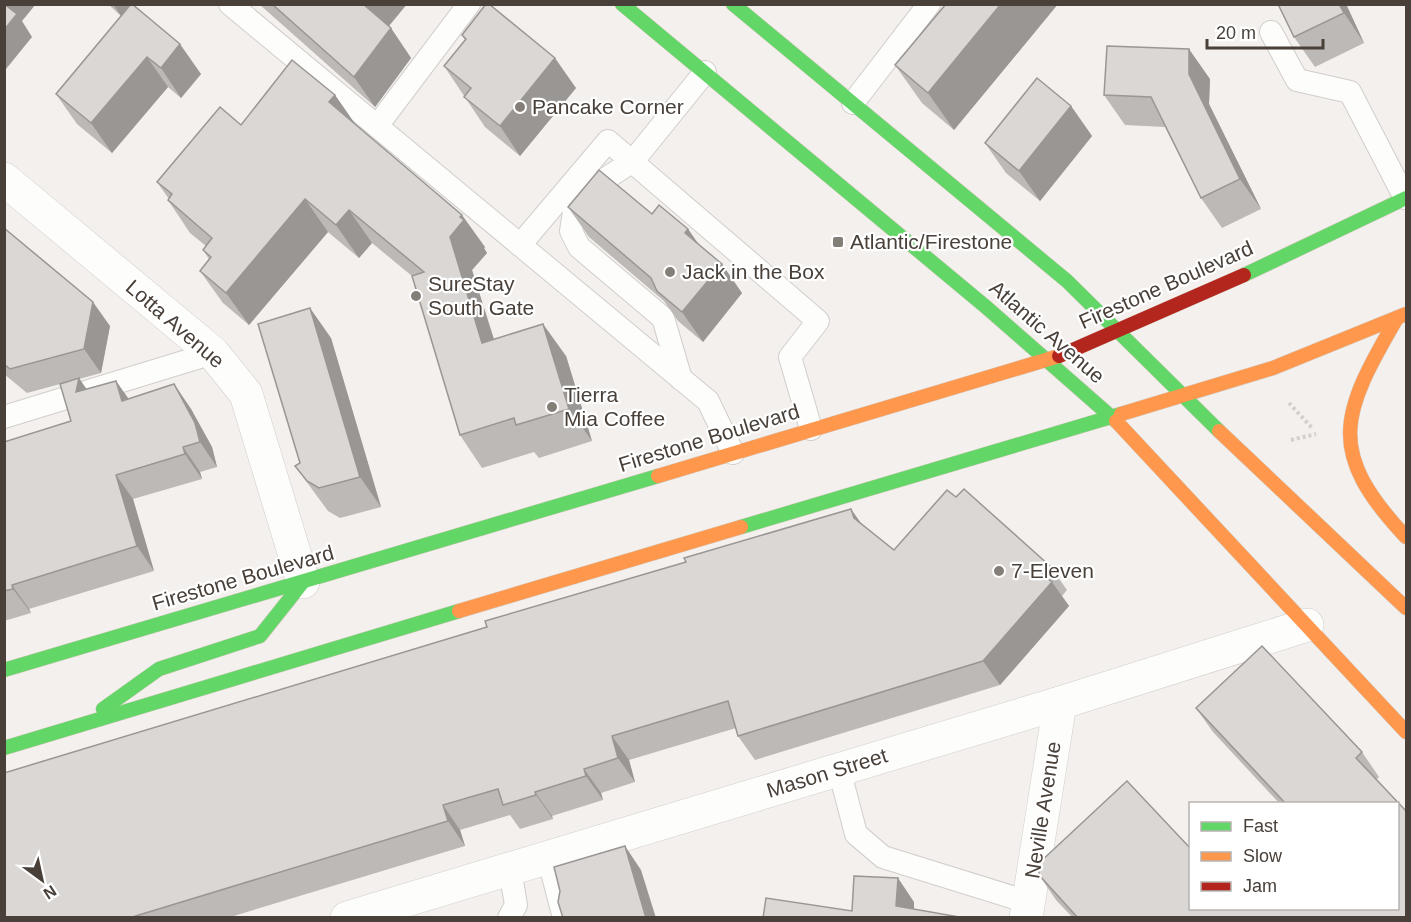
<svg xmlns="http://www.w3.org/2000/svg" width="1411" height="922" viewBox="0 0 1411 922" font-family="Helvetica,sans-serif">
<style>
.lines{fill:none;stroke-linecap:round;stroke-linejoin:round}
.lane-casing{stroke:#d1cecb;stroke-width:24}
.street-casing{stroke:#d1cecb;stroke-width:34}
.fast-casing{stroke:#d4c8bc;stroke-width:15}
.slow-casing{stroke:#d4c8bc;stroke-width:15}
.jam-casing{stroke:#d4c8bc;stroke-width:15}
.path{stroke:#d3d0cb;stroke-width:4;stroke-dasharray:3 3;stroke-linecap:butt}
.lane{stroke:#fdfdfc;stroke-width:22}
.street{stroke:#fdfdfc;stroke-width:33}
.fast{stroke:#63d668;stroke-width:14}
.slow{stroke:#ff974d;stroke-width:14}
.jam{stroke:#b3261e;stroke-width:14}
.wall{fill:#bcb9b6}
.shaded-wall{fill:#999694}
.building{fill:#dbd7d4;stroke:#999694;stroke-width:1.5}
.poi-dot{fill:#847e78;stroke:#fff;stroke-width:2}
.labels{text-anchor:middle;stroke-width:4.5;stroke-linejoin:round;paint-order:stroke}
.poi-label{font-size:21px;fill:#494039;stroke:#fff;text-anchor:start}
.street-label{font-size:21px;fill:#494039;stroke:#fff}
</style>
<rect width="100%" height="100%" fill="#f3f0ed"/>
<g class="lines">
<g class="lane-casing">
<g id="lane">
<path d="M230 4 708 401 733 453"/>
<path d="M1271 32 1297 80 1350 92 1405 198"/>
<path d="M853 103 929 4"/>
<path d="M377 126 469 4"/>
<path d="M520 245 608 141 818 321 790 357 811 429"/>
<path d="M681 379 663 318 579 247 571 231 574 212 596 185 633 161 705 72"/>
<path d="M4 417 213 353"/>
<path d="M839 769 856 834 883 857 1028 902"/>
<path d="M548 857 564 918"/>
<path d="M509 918 516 905 510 869"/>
</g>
</g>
<g class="street-casing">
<g id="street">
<path d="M4 179 213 353 246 394 303 582"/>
<path d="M347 918 1060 703 1307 625"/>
<path d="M1026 918 1060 703"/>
</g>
</g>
<g class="fast-casing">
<g id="fast">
<path d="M622 4 986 307 1116 421"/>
<path d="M733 4 1067 281 1219 431"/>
<path d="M1244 275 1406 198"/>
<path d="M741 527 1121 414"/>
<path d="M4 670 658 476"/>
<path d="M103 709 159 669 260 636 303 582"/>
<path d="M4 748 459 611"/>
</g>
</g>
<g class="slow-casing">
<g id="slow">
<path d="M1397 318C1341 414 1325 451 1406 537"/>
<path d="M1121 414 1273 368 1406 314"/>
<path d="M1116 421 1406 732"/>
<path d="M1219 431 1406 608"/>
<path d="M658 476 1059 356"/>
<path d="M459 611 741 527"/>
</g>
</g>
<g class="jam-casing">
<path id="jam" d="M1059 356 1244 275"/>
</g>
<g class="path">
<path d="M1289 403 1313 429"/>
<path d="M1291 440 1316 434"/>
</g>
<use href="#lane" class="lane"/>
<use href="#street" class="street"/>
<use href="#fast" class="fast"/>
<use href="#slow" class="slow"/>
<use href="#jam" class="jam"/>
</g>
<g class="wall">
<path d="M108 4H130L121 16Z"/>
<path d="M131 4 201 74 181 98 168 87 112 153 77 124 56 94Z"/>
<path d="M259 4H407L389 26 411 58 375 107Z"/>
<path d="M946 4H1058L954 130 922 103 895 65Z"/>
<path d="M1273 4H1346L1364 43 1315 67 1294 37 1278 5 1274 6Z"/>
<path d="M462 35 576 88 520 156 485 127 444 66 465 40Z"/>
<path d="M1210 79 1209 104 1261 209 1222 228 1201 198 1165 127 1125 125 1104 95Z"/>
<path d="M335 95 356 126 485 247 484 248 487 253 472 270 494 339 566 356 592 441 539 458 534 452 482 468 460 435 412 276 372 243 359 258 328 232 249 325 223 303 200 271 209 259 203 250 206 246 190 233 168 200 169 199 157 182 241 125Z"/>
<path d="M1071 106 1092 136 1040 201 1006 173 985 143Z"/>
<path d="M568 207 688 229 698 244 742 293 703 342 678 321 664 301 589 237Z"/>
<path d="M4 228 110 326 101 373 79 379 86 389 116 381 128 399 174 384 191 409 212 447 217 467 200 472 202 479 133 499 154 571 29 609 31 613 4 621V442L71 421 60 384 27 393 4 374Z"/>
<path d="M331 338 381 507 340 518 328 511 295 466 300 463Z"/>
<path d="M956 497 1050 566 1067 590 1062 596 1069 606 1000 685 755 760 738 736 736 728 629 760 635 782 601 793 603 800 552 816 553 819 520 829 510 815 460 830 465 846 227 918H4L862 524 894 550Z"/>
<path d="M1262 646 1362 752 1379 777 1376 780 1407 812V918H1073L1056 900 1039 875V863L1127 781 1191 849V909H1398V804H1280L1213 732 1196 708Z"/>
</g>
<g class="shaded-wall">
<path d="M4 4H36L22 21 32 37 6 69 4 66Z"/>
<path d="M113 4H130L121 16Z"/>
<path d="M363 4H407L383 33Z"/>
<path d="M1001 4H1058L954 130 928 93Z"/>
<path d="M1339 4H1346L1364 43 1344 13Z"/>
<path d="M391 28 411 58 375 107 354 77Z"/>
<path d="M180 44 201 74 181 98 161 68Z"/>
<path d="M1189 49 1210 79 1209 104 1261 209 1240 179 1189 74Z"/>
<path d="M147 57 168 87 112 153 91 123Z"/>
<path d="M555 58 576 88 520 156 500 126Z"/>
<path d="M335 95 358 128 329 102Z"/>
<path d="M1071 106 1092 136 1040 201 1019 171Z"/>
<path d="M305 199 328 232 249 325 226 293Z"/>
<path d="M349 210 372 243 359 258 336 225Z"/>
<path d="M462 215 485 247 484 248 487 253 472 270 505 375 482 343 450 237Z"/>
<path d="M688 229 709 259 685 233Z"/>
<path d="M722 264 742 293 703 342 682 312Z"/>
<path d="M93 302 110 326 101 373 84 349Z"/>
<path d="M310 308 331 338 381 507 360 477Z"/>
<path d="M543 324 566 356 592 441 569 409Z"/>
<path d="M79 378 96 403 76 392Z"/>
<path d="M116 381 133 405 122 401Z"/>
<path d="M174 384 191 409 212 447 217 467 200 442Z"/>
<path d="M183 447 200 472 202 479 185 454Z"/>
<path d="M116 475 133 499 154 571 137 546Z"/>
<path d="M851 509 868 533 854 518Z"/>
<path d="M1052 582 1069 606 1000 685 983 661Z"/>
<path d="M12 585 29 609 31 613 13 589Z"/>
<path d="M612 736 629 760 635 782 618 758Z"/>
<path d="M584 769 601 793 603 800 586 776Z"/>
<path d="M535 792 552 816 553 819 536 795Z"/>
<path d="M443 805 460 830 465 846 448 821Z"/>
<path d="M625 846 641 870 656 918H646Z"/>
<path d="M898 878 914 902V918L896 906Z"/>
</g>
<g class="building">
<path d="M4 4 17 14 4 30Z"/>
<path d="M131 4H132L180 44 161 68 147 57 91 123 56 94Z"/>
<path d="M272 4H363L391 28 354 77Z"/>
<path d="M486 4H489L555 58 500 126 464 97 471 88 444 66 466 39 462 35Z"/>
<path d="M946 4H1001L928 93 895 65Z"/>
<path d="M1278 4H1339L1344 13 1294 37Z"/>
<path d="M1107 46 1189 49V74L1240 179 1201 198 1151 97 1104 95Z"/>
<path d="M292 60 335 95 329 102 462 215 460 217 464 220 450 237 482 343 543 324 569 409 516 425 514 418 460 435 412 276 424 272 349 210 336 225 305 199 226 293 200 271 211 257 203 250 212 238 168 200 172 194 157 182 220 107 241 125Z"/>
<path d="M1037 78 1071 106 1019 171 985 143Z"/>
<path d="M599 170 652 214 659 205 688 229 685 233 722 264 682 312 657 291 651 278 568 207Z"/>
<path d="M4 228 93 302 84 349 10 369 4 364Z"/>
<path d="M310 308 360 477 319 488 307 481 295 466 300 463 258 324Z"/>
<path d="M79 378 76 392 116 381 122 401 174 384 195 423 200 442 183 447 185 454 116 475 137 546 12 585 13 589 4 591V442L71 421 60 384Z"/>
<path d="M964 489 1050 566 1042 574 1052 582 983 661 738 736 728 701 612 736 618 758 584 769 586 776 535 792 536 795 503 805 498 789 443 805 448 821 129 918H4V773L487 627 485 621 686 562 684 558 851 509 854 518 894 550 947 490 956 497Z"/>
<path d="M1262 646 1362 752 1356 758 1407 812V918H1078L1039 875V863L1127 781 1191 849V909H1398V804H1286L1196 708Z"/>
<path d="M625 846 646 918H563L558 902 560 891 554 867Z"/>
<path d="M854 876 898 878 896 906 965 918H763L766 898 852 911Z"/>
</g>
<g class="poi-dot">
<circle cx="520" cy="107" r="6"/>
<rect x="832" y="236" width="12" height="12" rx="3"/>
<circle cx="670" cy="272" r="6"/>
<circle cx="416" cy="296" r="6"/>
<circle cx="552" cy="407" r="6"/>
<circle cx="999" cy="571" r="6"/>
</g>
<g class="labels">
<g class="poi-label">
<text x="532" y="114">Pancake Corner</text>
<text x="850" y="249">Atlantic/Firestone</text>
<text x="682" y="279">Jack in the Box</text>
<text x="428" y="291">SureStay<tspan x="428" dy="24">South Gate</tspan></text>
<text x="564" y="402">Tierra<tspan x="564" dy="24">Mia Coffee</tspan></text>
<text x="1011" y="578">7-Eleven</text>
</g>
<g class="street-label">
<text transform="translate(1166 285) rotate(-24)" y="7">Firestone Boulevard</text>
<text transform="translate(175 324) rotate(41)" y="7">Lotta Avenue</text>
<text transform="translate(1047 332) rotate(41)" y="7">Atlantic Avenue</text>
<text transform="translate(709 438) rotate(-17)" y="7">Firestone Boulevard</text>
<text transform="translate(243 578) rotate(-16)" y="7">Firestone Boulevard</text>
<text transform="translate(827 773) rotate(-17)" y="7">Mason Street</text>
<text transform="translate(1043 810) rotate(-81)" y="7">Neville Avenue</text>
</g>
</g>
<rect width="1411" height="922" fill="none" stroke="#494039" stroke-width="12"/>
<rect x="1189" y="802" width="210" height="108" fill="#ffffff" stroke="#b6b3b0" stroke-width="1.5"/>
<rect x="1201" y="822" width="30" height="9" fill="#63d668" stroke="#b6b3b0" stroke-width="1.5"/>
<text x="1243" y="832" font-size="18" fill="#494039">Fast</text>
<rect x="1201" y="852" width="30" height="9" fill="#ff974d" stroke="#b6b3b0" stroke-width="1.5"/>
<text x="1243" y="862" font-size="18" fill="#494039">Slow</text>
<rect x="1201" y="882" width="30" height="9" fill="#b3261e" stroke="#b6b3b0" stroke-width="1.5"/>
<text x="1243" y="892" font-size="18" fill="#494039">Jam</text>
<g transform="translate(42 880) rotate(147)" stroke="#ffffff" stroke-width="4.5" paint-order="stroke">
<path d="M0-4.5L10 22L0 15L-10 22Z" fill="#494039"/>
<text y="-9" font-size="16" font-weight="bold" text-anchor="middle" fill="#494039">N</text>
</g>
<path d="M1207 39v9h116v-9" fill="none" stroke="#494039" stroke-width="3"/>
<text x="1216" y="39" font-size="18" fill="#494039" stroke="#ffffff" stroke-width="4.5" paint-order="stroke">20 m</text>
</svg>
